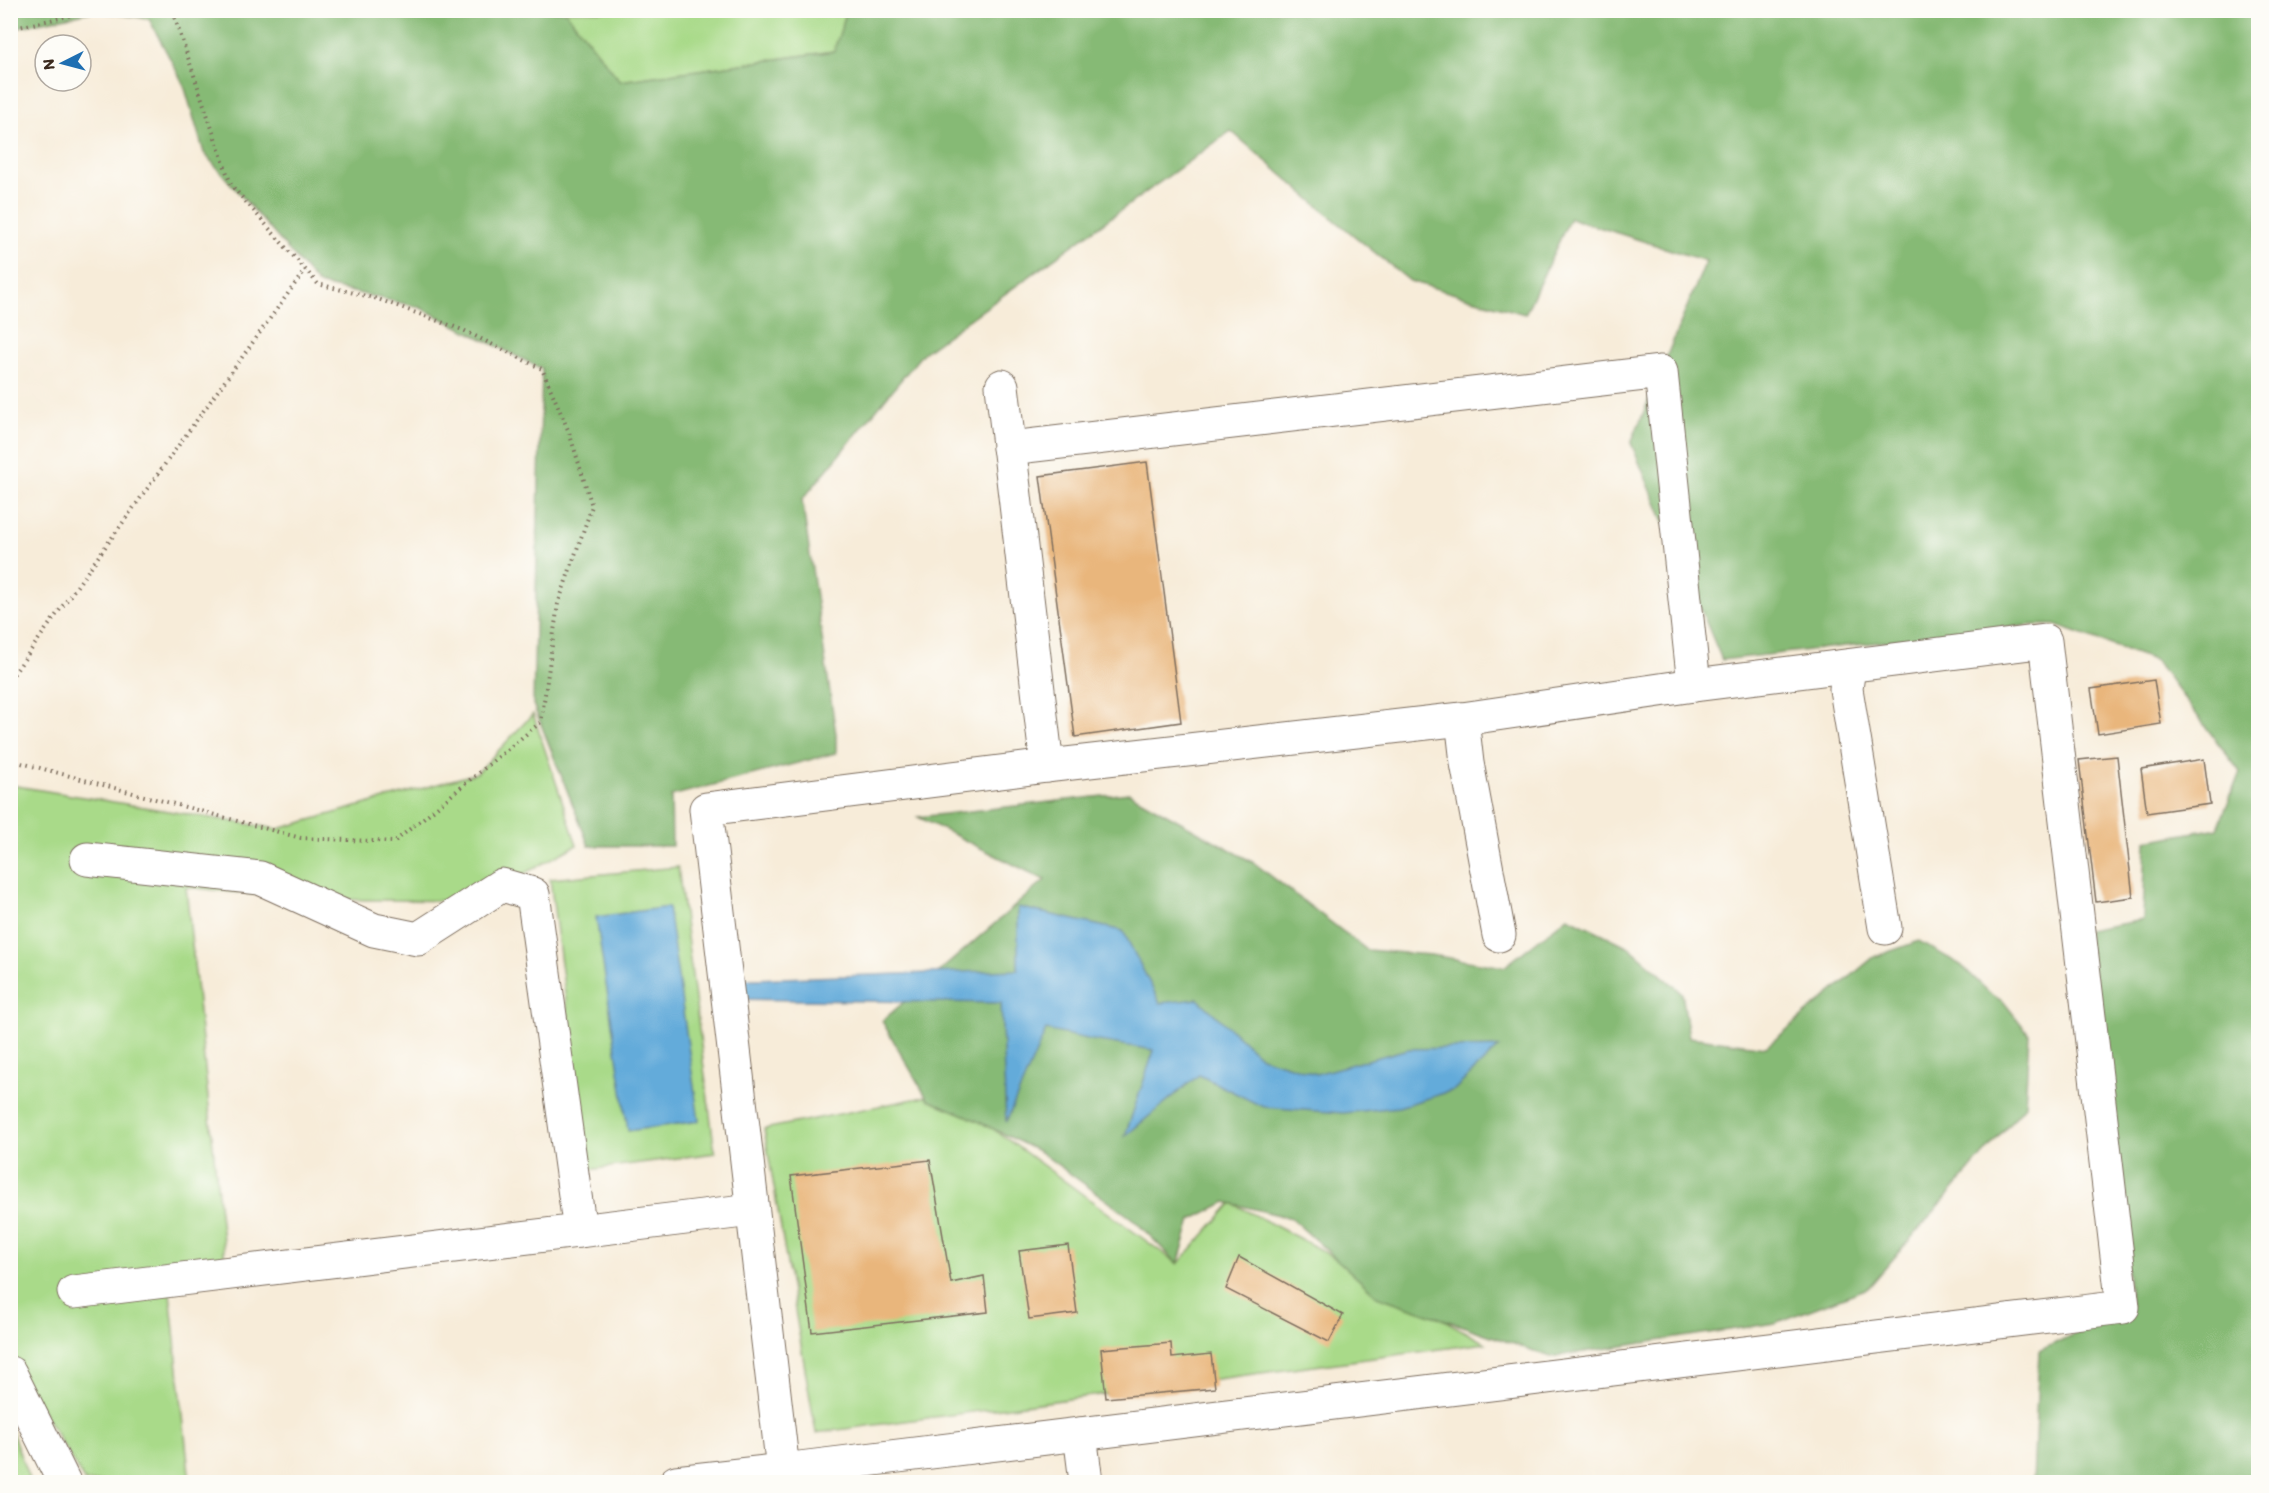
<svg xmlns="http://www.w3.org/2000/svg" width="2269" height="1493" viewBox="0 0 2269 1493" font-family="Itim,sans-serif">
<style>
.green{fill:#a9da89;stroke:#728254;stroke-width:1.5}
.forest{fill:#86ba75;stroke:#60724a;stroke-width:1.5}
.water{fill:#63abda;stroke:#4f6a7c;stroke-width:1.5}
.building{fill:#e9b67c}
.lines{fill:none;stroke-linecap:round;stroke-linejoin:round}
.minor-casing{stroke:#7d6e5f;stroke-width:35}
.path{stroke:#7d6e5f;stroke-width:4;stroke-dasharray:1.5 4.5;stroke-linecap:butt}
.minor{stroke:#fff;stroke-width:33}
</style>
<rect width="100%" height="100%" fill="#fdfcf7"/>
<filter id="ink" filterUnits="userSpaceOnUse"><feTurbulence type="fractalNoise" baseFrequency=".0167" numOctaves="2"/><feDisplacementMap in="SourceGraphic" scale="12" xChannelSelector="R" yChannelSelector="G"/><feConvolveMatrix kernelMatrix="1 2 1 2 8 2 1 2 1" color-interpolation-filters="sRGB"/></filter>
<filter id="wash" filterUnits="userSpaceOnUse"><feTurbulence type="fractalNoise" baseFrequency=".008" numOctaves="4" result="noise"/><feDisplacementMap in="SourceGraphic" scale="24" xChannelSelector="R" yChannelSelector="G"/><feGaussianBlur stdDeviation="1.35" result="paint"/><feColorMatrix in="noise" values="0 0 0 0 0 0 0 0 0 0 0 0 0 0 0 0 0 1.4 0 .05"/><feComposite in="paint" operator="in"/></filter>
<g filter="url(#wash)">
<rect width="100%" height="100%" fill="#f7ecd9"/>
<g class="green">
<path d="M565 11H847L834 51 620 81Z"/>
<path d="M533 714 577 845 474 901 299 899 186 887 226 1270 170 1293 190 1482H85L11 1358 10 785 278 829 477 773Z"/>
<path d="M678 867 715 1153 588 1170 550 879Z"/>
<path d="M944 1093 1178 1264 1232 1203 1310 1244 1485 1343 816 1433 764 1129Z"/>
<path d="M10 1429H11L30 1482H11Z"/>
</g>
<g class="forest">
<path d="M11 10H95V11L11 29Z"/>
<path d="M847 10 2258 11V1482H2033L2039 1351 2131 1306 2087 930 2143 920 2146 841 2218 828 2240 772 2156 661 2055 625H2032L1722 660 1631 443 1706 261 1570 218 1525 314 1410 281 1331 217 1231 131 923 353 802 500 836 734V753L671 796 672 846H589L533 704 542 369 419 307 318 284 204 153 184 85 149 19 97 11H565L620 81 834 51Z"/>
<path d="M1129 793 1254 863 1367 950 1431 955 1504 967 1568 917 1629 947 1682 993 1689 1037 1766 1047 1874 957 1919 941 1961 965 1993 996 2003 1001 2029 1034 2025 1106 1868 1288 1775 1323 1551 1357 1377 1296 1291 1218 1226 1202 1191 1220 1178 1264 1134 1220 1040 1152 967 1116 928 1100 882 1021 1045 880 918 817Z"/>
</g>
<g class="water">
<path d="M668 907 699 1121 628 1131 596 917Z"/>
<path d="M1018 907 1123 931 1160 1003 1198 999 1261 1057 1316 1074 1408 1049 1499 1047 1454 1090 1399 1107 1343 1113 1263 1107 1199 1075 1125 1136 1154 1050 1092 1040 1046 1030 1006 1122 1001 1003 728 999 726 980 1018 970Z"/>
</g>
<g id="blocks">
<g class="building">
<path d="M1147 462 1181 722 1075 737 1040 476Z"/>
<path d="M2154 680 2161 724 2098 734 2091 689Z"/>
<path d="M2117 756 2133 897 2096 902 2079 760Z"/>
<path d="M2204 759 2210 804 2147 813 2141 769Z"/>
<path d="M930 1160 951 1283 984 1276 988 1312 812 1332 791 1176Z"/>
<path d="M1068 1245 1077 1313 1029 1319 1019 1251Z"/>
<path d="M1239 1257 1343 1315 1329 1342 1226 1289Z"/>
<path d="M1171 1343 1172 1358 1211 1354 1215 1388 1106 1398 1101 1349Z"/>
</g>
</g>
</g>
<g filter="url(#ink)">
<use href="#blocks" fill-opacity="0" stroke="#7d6e5f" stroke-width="1.5"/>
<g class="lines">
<g class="minor-casing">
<g id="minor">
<path d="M1002 386 1047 766"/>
<path d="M1009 448 1661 372 1694 685"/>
<path d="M2045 641 2123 1307 783 1470 706 809 1047 766 1462 719 1694 685Z"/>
<path d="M1849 666 1846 689 1885 928"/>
<path d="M1462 719 1467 763 1499 935"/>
<path d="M87 859 260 878 374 930 418 939 502 885 533 894 580 1231"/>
<path d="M74 1292 752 1210"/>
<path d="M10 1373 64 1482"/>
<path d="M1080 1434 1086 1482"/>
<path d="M676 1482 783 1470 785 1482"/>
</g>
</g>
<g class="path">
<path d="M10 29 95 10"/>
<path d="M10 679 305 270"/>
<path d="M10 760 301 838 394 842 541 722 558 604 592 506 569 432 542 369 463 330 378 299 318 284 231 185 172 10"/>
</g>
<use href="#minor" class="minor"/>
</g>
</g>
<rect width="2269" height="1493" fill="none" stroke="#fdfcf7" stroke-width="36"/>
<g transform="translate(63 63) rotate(264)"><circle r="28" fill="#fdfcf7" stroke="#afa8a0" stroke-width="1.5"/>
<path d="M0-4.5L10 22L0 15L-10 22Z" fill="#1f6fb2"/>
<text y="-9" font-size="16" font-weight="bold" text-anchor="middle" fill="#3b2a1e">N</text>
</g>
</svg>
